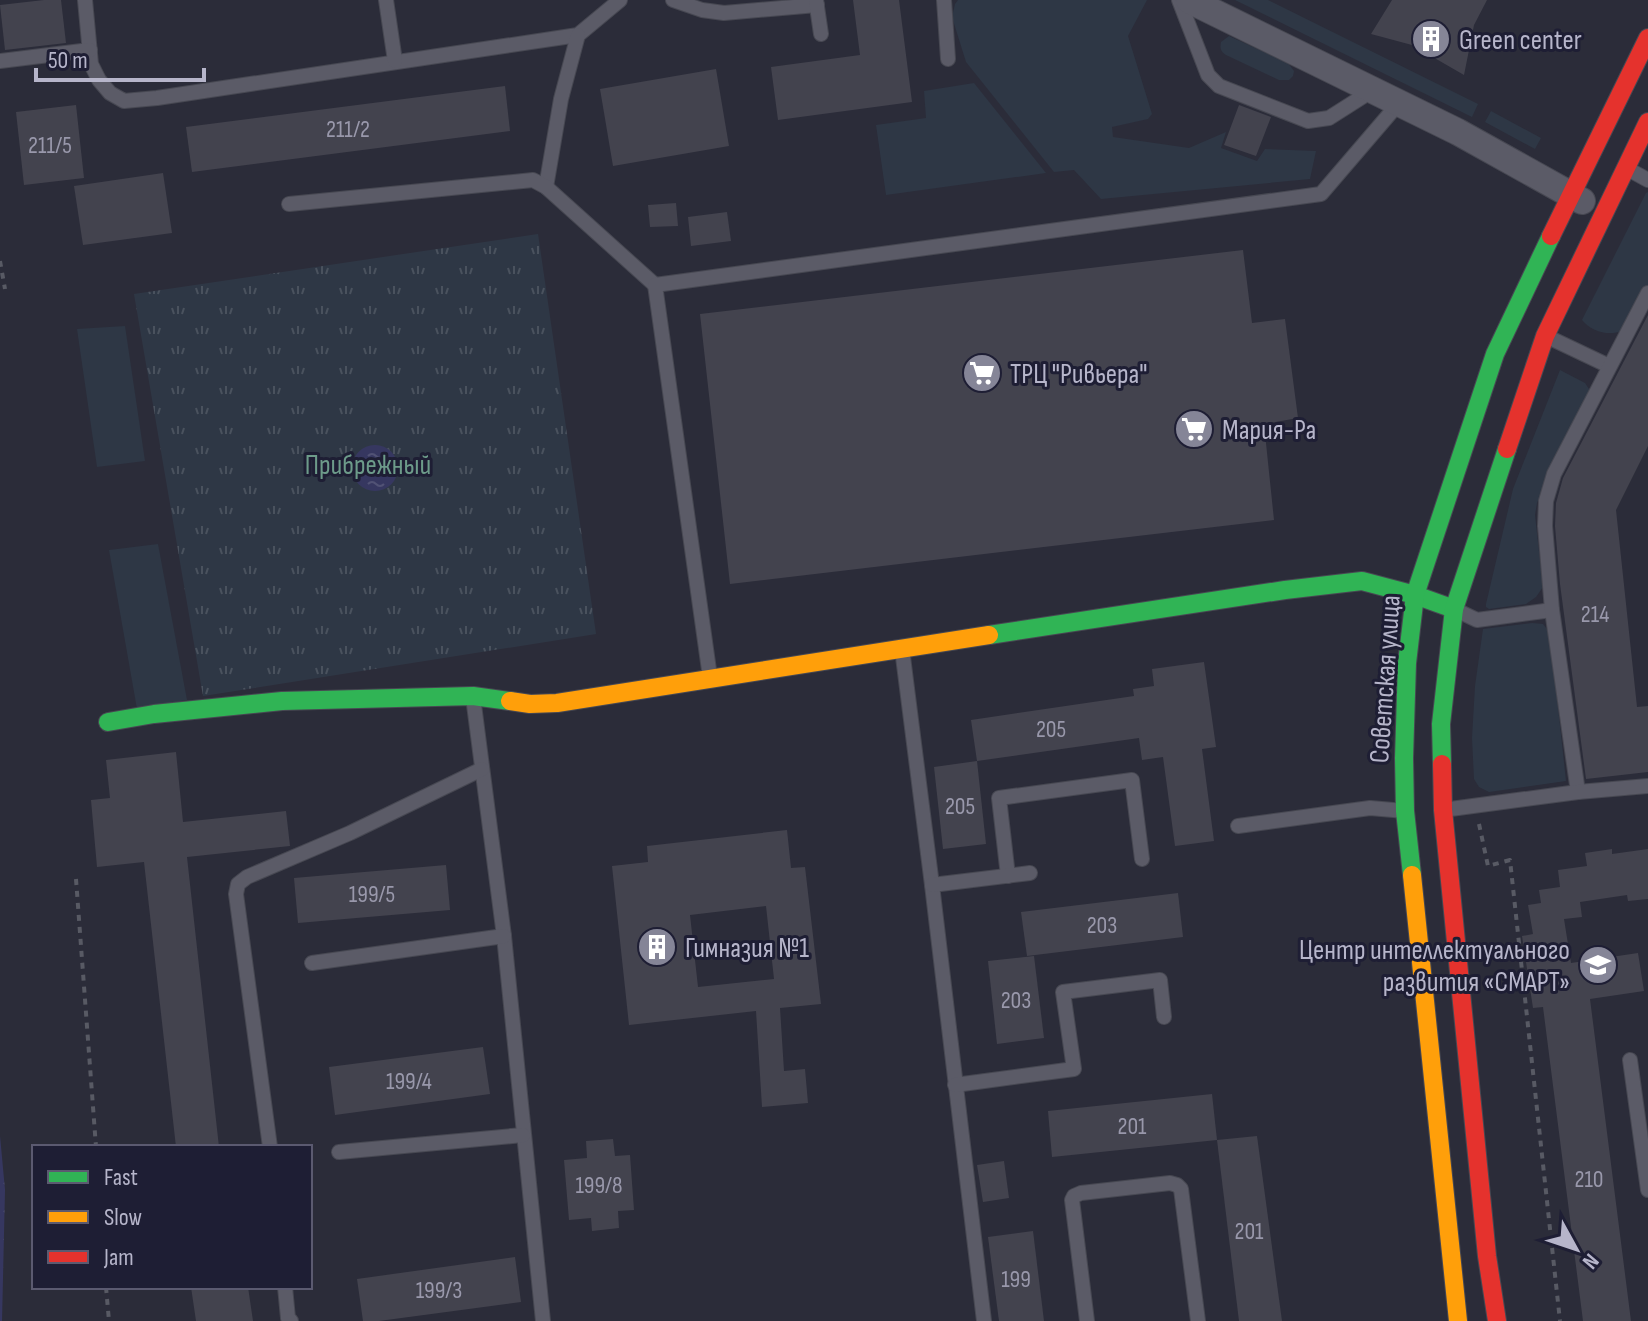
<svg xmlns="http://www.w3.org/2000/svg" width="1648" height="1321" viewBox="0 0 1648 1321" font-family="'Sofia Sans Condensed',sans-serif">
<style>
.green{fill:#2e3745}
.park{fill:url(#park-tufts)}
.water{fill:url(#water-ripples)}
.building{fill:#43434e;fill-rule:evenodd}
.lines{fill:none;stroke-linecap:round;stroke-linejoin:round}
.lane-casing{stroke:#474852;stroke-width:16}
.street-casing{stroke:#474852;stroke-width:28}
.fast-casing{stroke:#474852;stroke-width:20}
.slow-casing{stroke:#474852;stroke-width:20}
.jam-casing{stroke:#474852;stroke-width:20}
.path{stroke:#585a64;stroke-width:4;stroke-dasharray:6 6;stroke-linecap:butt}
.lane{stroke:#5b5b67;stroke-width:14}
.street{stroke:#5b5b67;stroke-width:26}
.fast{stroke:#30b455;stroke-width:18}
.slow{stroke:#ff9f0a;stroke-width:18}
.jam{stroke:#e5322d;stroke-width:18}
.labels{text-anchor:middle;stroke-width:6;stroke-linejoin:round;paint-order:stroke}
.number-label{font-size:24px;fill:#9998ab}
.poi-label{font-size:28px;fill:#b6b5ca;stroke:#1e1e34;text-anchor:start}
.park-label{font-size:28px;fill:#6d9b8a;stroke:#1e1e34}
.street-label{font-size:28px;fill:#b6b5ca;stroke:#1e1e34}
</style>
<defs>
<pattern id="park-tufts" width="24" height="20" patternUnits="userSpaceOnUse" patternTransform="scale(2)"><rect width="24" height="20" fill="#2e3745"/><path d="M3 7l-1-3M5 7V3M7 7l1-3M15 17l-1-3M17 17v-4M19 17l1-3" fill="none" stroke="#4a525e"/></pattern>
<pattern id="water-ripples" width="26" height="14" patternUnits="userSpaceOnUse" patternTransform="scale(2)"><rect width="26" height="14" fill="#363760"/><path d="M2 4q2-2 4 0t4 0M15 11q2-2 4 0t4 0" fill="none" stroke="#515275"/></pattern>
</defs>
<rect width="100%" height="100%" fill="#2b2c39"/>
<g class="green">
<path d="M958 0H1147L1128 36 1152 114 1148 119 1112 127 1113 137 1189 148 1226 132 1221 148 1257 161 1265 149 1316 151 1310 179 1101 199 1074 170 1054 172 966 62 952 17 955 4Z"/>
<path d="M1235 0H1268L1478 104 1472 117Z"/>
<path d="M1229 36 1288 63 1294 71 1293 76 1289 80H1279L1226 55C1220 51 1220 48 1221 42Z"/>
<path d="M974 83 1046 173 886 195 876 125 926 118 924 91Z"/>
<path d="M1491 111 1541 138 1535 149 1485 122Z"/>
<path d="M1648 192V286L1622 331C1608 336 1592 332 1582 320L1646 193Z"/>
<path d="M125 326 145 461 97 467 77 329Z"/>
<path d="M1560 370 1585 383 1589 389V397L1537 503 1535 515 1543 587 1536 597 1526 604 1489 609 1486 607V604L1513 489Z"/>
<path d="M158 544 187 700 137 709 109 550Z"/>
<path d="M1532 623 1543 624 1550 633 1566 781 1489 792 1479 787 1474 779 1472 738 1475 686 1483 629Z"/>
</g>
<path class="park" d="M538 234 596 634 203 696 134 294Z"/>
<g class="water">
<circle cx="375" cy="468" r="23"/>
<path d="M0 1136 5 1190 2 1321H0Z"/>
</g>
<g class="building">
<path d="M44 0H61L66 43 5 50 0 5Z"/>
<path d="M853 0H899L912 102 778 120 771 67 860 55Z"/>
<path d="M1392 0H1487L1474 25 1464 75 1412 45 1371 34Z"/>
<path d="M716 69 729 146 613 166 600 89Z"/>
<path d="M505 86 510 131 192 172 186 127Z"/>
<path d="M76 105 84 178 24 185 16 112Z"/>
<path d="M1239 105 1271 117 1256 156 1224 145Z"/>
<path d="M163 173 172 233 83 245 74 186Z"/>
<path d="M676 203 678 226 650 227 648 205Z"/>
<path d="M727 212 731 241 691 246 688 217Z"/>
<path d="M1243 250 1252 323 1285 319 1298 418 1264 424 1274 520 730 584 700 314Z"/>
<path d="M1648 315V446L1616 510 1637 707 1648 706V772L1586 779 1560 584 1555 526 1556 503 1563 478Z"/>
<path d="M1204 662 1216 747 1202 749 1214 841 1175 846 1163 757 1142 760 1139 738 977 761 971 720 1134 696 1133 689 1154 686 1152 669Z"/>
<path d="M176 752 183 822 286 811 290 846 187 857 219 1147H176L144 862 97 867 91 800 110 798 106 760Z"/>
<path d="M977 761 986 844 943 849 934 767Z"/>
<path d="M787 830 791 868 805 867 821 1004 780 1008 784 1071 805 1069 808 1103 762 1107 756 1011 629 1025 612 866 648 862 647 846ZM766 906 774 979 698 987 690 915Z"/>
<path d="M1612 849V854L1648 849V899L1628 901 1627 895 1580 902 1582 917 1564 919 1571 963 1638 953 1644 991 1590 999 1631 1321H1583L1543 1007 1533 1008 1522 936 1533 934 1528 905 1541 903 1539 890 1560 887 1558 870 1587 866 1585 853Z"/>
<path d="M446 865 450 910 298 923 294 878Z"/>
<path d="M1178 893 1183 937 1027 956 1021 912Z"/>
<path d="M1034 956 1044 1038 997 1044 988 961Z"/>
<path d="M483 1047 490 1094 335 1115 329 1067Z"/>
<path d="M1212 1094 1217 1140 1052 1157 1048 1111Z"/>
<path d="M1257 1136 1282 1321H1239L1217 1140Z"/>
<path d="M613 1139 615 1156 630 1155 634 1210 618 1211 619 1228 592 1231 591 1218 569 1220 564 1160 587 1158 586 1141Z"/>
<path d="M1004 1161 1009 1198 983 1202 977 1165Z"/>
<path d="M1033 1231 1044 1321H999L988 1237Z"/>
<path d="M515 1257 521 1302 379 1321H363L357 1279Z"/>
<path d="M191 1287H248L253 1321H196Z"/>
</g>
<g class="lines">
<g class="lane-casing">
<g id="lane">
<path d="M85 0 91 64 99 80 110 93 124 101 157 98 578 35 620 0"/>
<path d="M386 0 395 61"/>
<path d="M673 0 702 10 724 13 817 5"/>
<path d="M816 0 821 34"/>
<path d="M944 0 948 59"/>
<path d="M1179 0 1208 75 1219 86 1308 121 1329 118 1373 90"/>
<path d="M0 61 90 50"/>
<path d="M1626 168 1648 180"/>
<path d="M546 187 561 99 578 35"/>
<path d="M289 204 533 180 546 187 655 285"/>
<path d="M1548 337 1609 366"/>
<path d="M1456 610 1477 620 1552 610"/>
<path d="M902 649 932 885 984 1321"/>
<path d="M710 677 655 285 1321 194 1399 103"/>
<path d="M473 697 504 936 543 1321"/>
<path d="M1578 792 1552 610 1545 526 1546 501 1554 474 1648 293"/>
<path d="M1443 810 1578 792 1648 786"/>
<path d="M1238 826 1370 808 1405 811"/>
<path d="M1008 876 999 798 1132 780 1142 859"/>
<path d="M932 885 1030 873"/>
<path d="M312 963 504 936"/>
<path d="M1630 1060 1648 1190"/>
<path d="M955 1085 1074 1069 1063 992 1160 980 1164 1017"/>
<path d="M270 1147 236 894 238 884 247 877 350 833 482 769"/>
<path d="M339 1152 523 1135"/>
<path d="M285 1287 288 1318 291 1321"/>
<path d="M1087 1321 1072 1200 1074 1196 1081 1193 1170 1183 1177 1185 1181 1189 1198 1321"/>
</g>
</g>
<g class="street-casing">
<path id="street" d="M1189 0 1458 132 1582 201"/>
</g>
<g class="fast-casing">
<g id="fast">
<path d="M989 635 1285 590 1362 581 1415 595 1454 609"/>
<path d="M108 722 154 714 282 701 473 696 510 701"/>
<path d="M1442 764 1441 724 1454 609 1507 449"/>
<path d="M1412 875 1405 811 1404 758 1407 663 1415 595 1495 354 1551 236"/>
</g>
</g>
<g class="slow-casing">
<g id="slow">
<path d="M510 701 530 704 557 703 989 635"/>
<path d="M1412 875 1458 1321"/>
</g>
</g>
<g class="jam-casing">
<g id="jam">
<path d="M1551 236 1648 38"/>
<path d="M1507 449 1545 336 1648 122"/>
<path d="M1442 764 1443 810 1487 1256 1497 1321"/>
</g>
</g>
<g class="path">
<path d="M0 261 5 289"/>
<path d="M1479 824 1488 866 1510 860 1560 1321"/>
<path d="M76 879 96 1147"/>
<path d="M106 1287 109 1321"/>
</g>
<use href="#lane" class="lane"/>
<use href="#street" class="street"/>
<use href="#fast" class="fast"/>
<use href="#slow" class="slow"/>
<use href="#jam" class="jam"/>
</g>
<defs>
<g id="building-disc" transform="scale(2)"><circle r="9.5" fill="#858597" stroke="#1e1e34"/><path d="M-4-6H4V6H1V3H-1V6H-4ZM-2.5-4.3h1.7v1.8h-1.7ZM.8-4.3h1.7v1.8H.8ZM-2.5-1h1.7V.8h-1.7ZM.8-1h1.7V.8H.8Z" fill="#fff"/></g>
<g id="supermarket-disc" transform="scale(2)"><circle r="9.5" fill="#858597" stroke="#1e1e34"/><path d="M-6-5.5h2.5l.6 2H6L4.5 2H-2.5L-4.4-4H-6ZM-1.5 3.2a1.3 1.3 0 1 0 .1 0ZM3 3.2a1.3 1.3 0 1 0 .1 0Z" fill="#fff"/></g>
<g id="school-disc" transform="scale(2)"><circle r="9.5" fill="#858597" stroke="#1e1e34"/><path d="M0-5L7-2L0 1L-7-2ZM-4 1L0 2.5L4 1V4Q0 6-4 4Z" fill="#fff"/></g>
</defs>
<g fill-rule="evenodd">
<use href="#building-disc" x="1431" y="39"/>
<use href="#supermarket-disc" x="982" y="373"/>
<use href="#supermarket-disc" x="1194" y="429"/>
<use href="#building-disc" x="657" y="947"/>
<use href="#school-disc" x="1598" y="965"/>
</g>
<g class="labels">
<g class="number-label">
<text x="348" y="137">211/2</text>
<text x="50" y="153">211/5</text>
<text x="1595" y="622">214</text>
<text x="1051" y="737">205</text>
<text x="960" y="814">205</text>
<text x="372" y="902">199/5</text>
<text x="1102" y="933">203</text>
<text x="1016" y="1008">203</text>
<text x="409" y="1089">199/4</text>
<text x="1132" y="1134">201</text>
<text x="1589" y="1187">210</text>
<text x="599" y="1193">199/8</text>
<text x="1249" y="1239">201</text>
<text x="1016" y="1287">199</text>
<text x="439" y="1298">199/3</text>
</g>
<g class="poi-label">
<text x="1459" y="49">Green center</text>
<text x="1010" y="383">ТРЦ "Ривьера"</text>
<text x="1222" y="439">Мария-Ра</text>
<text x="685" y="957">Гимназия №1</text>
<text x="1570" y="959" text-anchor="end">Центр интеллектуального<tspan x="1570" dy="32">развития «СМАРТ»</tspan></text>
</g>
<g class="park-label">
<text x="368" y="474">Прибрежный</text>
</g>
<g class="street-label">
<text transform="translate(1384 679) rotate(-86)" y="10">Советская улица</text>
</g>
</g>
<rect x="32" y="1145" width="280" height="144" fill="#1e1e34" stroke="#5b5a70" stroke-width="2"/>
<rect x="48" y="1171" width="40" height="12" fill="#30b455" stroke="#5b5a70" stroke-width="2"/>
<text x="104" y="1185" font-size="24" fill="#b6b5ca">Fast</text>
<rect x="48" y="1211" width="40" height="12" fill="#ff9f0a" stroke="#5b5a70" stroke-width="2"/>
<text x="104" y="1225" font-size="24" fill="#b6b5ca">Slow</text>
<rect x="48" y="1251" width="40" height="12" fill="#e5322d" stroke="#5b5a70" stroke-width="2"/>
<text x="104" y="1265" font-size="24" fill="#b6b5ca">Jam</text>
<g transform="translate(1576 1249) rotate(130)" stroke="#1e1e34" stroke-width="6" paint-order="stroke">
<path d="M0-6L14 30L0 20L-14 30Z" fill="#b6b5ca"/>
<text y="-12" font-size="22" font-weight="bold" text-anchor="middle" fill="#b6b5ca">N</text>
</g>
<path d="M36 68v12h168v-12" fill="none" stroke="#b6b5ca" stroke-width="4"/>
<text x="48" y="68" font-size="24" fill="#b6b5ca" stroke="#1e1e34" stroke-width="6" paint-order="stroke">50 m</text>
</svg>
